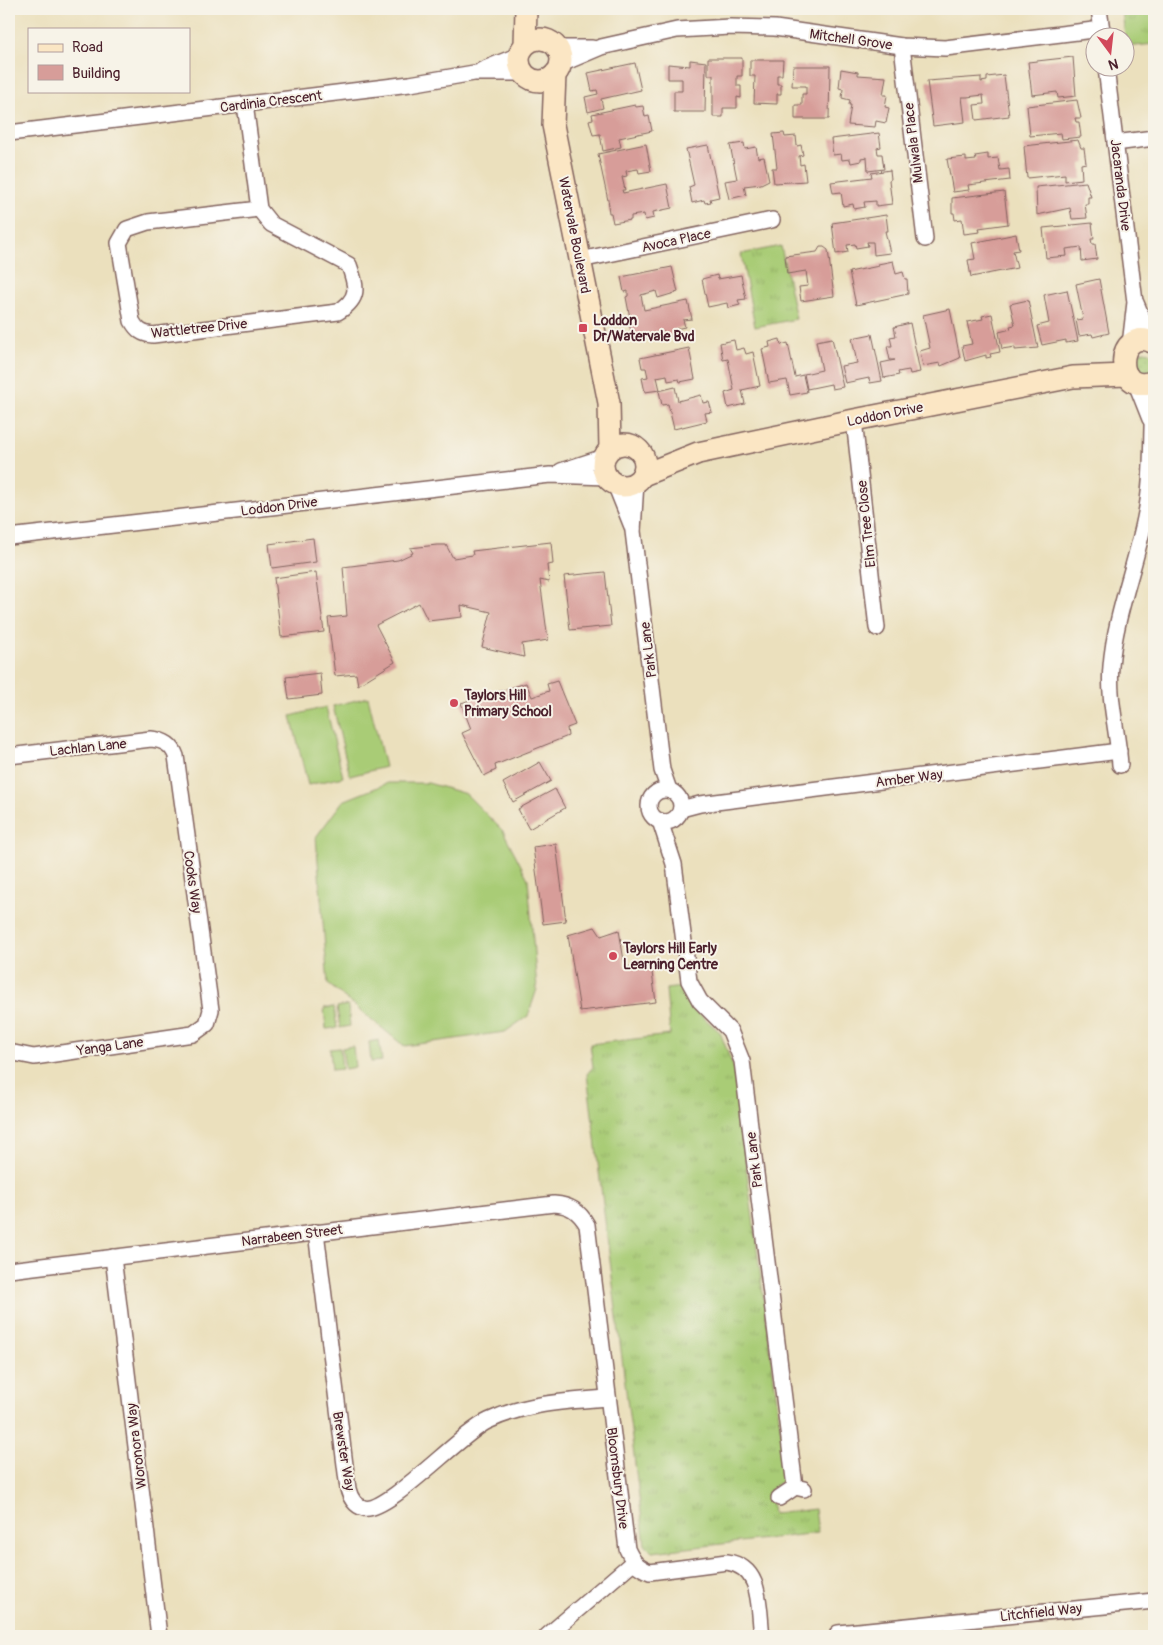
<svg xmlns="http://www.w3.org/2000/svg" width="1163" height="1645" viewBox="0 0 1163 1645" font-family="Pangolin,sans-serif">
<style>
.grass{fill:url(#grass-tufts);stroke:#7a7650}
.garden{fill:url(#garden-dots);stroke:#7a7650}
.pitch{fill:#a9cc76;stroke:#7a7650}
.building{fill:#d79d99}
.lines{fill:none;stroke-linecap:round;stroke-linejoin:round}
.street-casing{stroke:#82635e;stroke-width:18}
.secondary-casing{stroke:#82635e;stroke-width:24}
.street{stroke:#fff;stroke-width:15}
.secondary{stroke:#fbe6c4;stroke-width:21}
.poi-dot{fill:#d1495b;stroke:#f7f3e8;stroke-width:2}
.labels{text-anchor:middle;stroke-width:4;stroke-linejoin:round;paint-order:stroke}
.street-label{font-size:14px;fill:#4a1f2b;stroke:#f7f3e8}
.poi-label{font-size:14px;font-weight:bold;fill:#4a1f2b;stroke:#f7f3e8;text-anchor:start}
</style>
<defs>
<pattern id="grass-tufts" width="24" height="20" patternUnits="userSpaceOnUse" patternTransform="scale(1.25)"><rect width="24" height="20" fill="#a9cc76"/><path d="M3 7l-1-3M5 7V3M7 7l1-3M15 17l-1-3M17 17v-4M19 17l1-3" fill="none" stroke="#93af66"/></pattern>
<pattern id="garden-dots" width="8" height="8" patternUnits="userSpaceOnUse" patternTransform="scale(1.25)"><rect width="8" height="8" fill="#a9cc76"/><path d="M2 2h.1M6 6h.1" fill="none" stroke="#93af66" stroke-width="1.8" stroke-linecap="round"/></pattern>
</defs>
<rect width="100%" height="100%" fill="#f7f3e8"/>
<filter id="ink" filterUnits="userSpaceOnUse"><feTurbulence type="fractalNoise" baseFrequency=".02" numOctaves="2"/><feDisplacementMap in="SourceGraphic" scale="10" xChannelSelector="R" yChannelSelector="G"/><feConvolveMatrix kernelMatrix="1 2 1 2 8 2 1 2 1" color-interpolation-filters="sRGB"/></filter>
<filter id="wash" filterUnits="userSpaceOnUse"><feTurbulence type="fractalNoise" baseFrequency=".0096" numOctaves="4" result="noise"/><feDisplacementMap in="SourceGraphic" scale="20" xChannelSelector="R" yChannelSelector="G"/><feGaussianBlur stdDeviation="1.12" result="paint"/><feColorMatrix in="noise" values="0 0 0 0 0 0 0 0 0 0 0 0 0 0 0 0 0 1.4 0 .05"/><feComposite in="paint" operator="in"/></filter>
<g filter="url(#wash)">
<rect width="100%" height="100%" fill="#ebe0bd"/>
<g class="grass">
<path d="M1122 9H1154V44L1126 47Z"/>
<path d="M781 246 796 319 755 327 741 254Z"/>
<path d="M682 987 698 1013 720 1032 733 1066 787 1477 770 1490 773 1514 815 1509 818 1533 652 1552 645 1545 587 1074 593 1067 590 1044 670 1035 666 989Z"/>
</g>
<circle class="garden" cx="1144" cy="362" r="11"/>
<g class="pitch">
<path d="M368 697 385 767 350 776 333 706Z"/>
<path d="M326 707 343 777 308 785 291 716Z"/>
<path d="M388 783H428L466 794 503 831 528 879 537 989 528 1016 505 1032 404 1046 328 984 316 837 343 801Z"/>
<path d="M348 1005 350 1026 340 1028 337 1007Z"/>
<path d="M334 1007 337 1028 326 1029 324 1008Z"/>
<path d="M379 1040 382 1061 371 1062 369 1042Z"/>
<path d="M353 1046 355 1067 345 1069 342 1048Z"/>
<path d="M340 1048 342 1069 332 1070 330 1049Z"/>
</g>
<g id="blocks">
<g class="building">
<path d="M1073 57 1076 96 1058 98 1057 92 1032 95 1028 62Z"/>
<path d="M708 58H742V76H737V86H741V98L737 97V108H723V117H713V75H708Z"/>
<path d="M690 60 706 62 705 112H674V91H682V79H668V64L690 66Z"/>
<path d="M750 60H783L782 75H777V84H781V94H777V104L754 103 755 76H750Z"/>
<path d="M635 63 641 90 601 99 603 108 588 112 585 97 598 94 597 90 592 91 588 73Z"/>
<path d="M793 66H830L829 119H795V105H802V94H806V86H792Z"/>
<path d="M841 69 858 72V75L886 77 883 95H887L885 107 889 108 886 123 876 121 875 127 848 125 851 105H849L850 100 842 98 843 89 839 88Z"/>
<path d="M1004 75 1009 116 976 120 974 105 984 104 983 95 967 97H962L965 122 933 126 927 81 981 77V82L987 81V77Z"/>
<path d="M1077 100 1081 118H1075L1076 122H1079L1081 137 1062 139 1061 133 1030 136 1027 106Z"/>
<path d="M635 105 636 107 643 106 645 117 649 116 652 131 619 138 621 147 603 151 600 134 593 135 589 120 593 119 592 114Z"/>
<path d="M784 133 785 137 796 136 797 146 801 145 803 155 799 156 800 165 804 164 806 181 774 183 772 168H777L773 134Z"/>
<path d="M879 133 881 147 877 148 878 154H882L884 169 868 171 867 157 861 158V161L851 163 850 159 842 160 841 154 833 155 831 139Z"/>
<path d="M1078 140 1081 148H1084L1086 163 1081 164 1082 179 1065 181V174L1027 178 1024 146Z"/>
<path d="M744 143 745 149 756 147 758 158 764 157 769 180 761 184 744 186 746 195 729 199 725 181 737 179 730 145Z"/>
<path d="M646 144 651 171 639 173 638 169 626 171 627 176 622 177 625 190H622L623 193 667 184 672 208 653 212 654 218 645 220 644 214 631 216V220L613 223 611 213H609L608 205H609L598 154Z"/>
<path d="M708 145 719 197 710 199 711 202 705 203 704 200 692 203 689 187 694 185 686 149Z"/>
<path d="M988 154V159L998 158 1000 170 1009 169 1010 180 968 185 969 190 953 192 947 159 966 157V161L976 160 975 156Z"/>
<path d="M890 170 891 179 889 180 892 204 876 206V201L864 202 865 207 854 209 853 204 843 206 841 192 833 193 831 182 872 177 871 173Z"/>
<path d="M1086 182 1091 197H1088V204H1085L1087 218 1072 219 1070 208 1037 215 1036 187Z"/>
<path d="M1004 192 1008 224 979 228 980 232 964 234 962 219 955 220 954 213H952V198Z"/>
<path d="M886 215 888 231H885L890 253 874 255 873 242H867L868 246 856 248 855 244 847 245 848 252 836 254 832 223Z"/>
<path d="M1092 223 1094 239H1091L1092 244H1095L1097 259 1082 261 1081 247 1066 249 1067 256 1046 258 1043 228Z"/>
<path d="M1016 234 1019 250 1013 251 1017 268 971 277 968 260 975 259 972 243Z"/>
<path d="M820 247H824L828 250 834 296 801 301 799 287 808 286 806 271 787 274 785 256 817 252Z"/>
<path d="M893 261 896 274 903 272 905 279H907L908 294 856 305 849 272 879 266 878 264Z"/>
<path d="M672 267 678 292 658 298 656 291 641 295 644 310 688 301 692 319 683 320 685 327 675 329 676 335 666 337 664 332 652 334 653 337 635 341 629 324 631 323 626 297 628 296V291L624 292 621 277Z"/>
<path d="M717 275 718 279 741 275 746 299 738 300 740 305 728 308 727 303 708 307 702 279Z"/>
<path d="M1099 279 1109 333 1093 337 1092 334 1079 336 1076 320 1083 319 1076 284Z"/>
<path d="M1067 290 1078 341 1066 343V340L1042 345 1037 326 1049 323 1044 295Z"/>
<path d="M1028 300 1038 348 1015 350V347L1002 349 999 332 1011 329 1010 326 1015 325 1010 304Z"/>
<path d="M950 309 960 358 941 366 940 363 923 366 920 351 930 348 923 315Z"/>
<path d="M992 314 1000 352 990 354 991 357 986 358V355L965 361 962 346 972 344 967 322 983 319 982 316Z"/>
<path d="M910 323 920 372 910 374 909 370 903 371 898 372 899 375 884 378 881 363 895 360H890L887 346H892L890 337 896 336 894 327Z"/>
<path d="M872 334 882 381 870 383 869 378 845 383 841 366 857 363 852 338Z"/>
<path d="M832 338 843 387 832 389 831 384 807 389 804 374 822 370 816 341Z"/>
<path d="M780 339 781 345 788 343 795 377 803 375 807 392 790 395 787 380 769 383 762 349 770 347 769 342Z"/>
<path d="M734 340 736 350 744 348 746 354 753 352 760 386 742 390 745 404 728 408 725 393 734 390 728 359 723 360 720 343Z"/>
<path d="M689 348 695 379 680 382 679 379 668 381 667 375 657 377 660 390 645 392 642 378 648 377 646 368H642L640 358Z"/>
<path d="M675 387 678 401 701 395 703 403 709 402 712 412 705 413 707 421 674 429 668 404 662 405 659 391Z"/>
<path d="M313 538 316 562 272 568 269 544Z"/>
<path d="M551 542 553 564 547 565 549 582 540 580 548 640 522 644 524 657 482 647 491 612 461 605 462 617 428 621 419 603 376 625 395 662 358 685 356 674 335 676 328 618 347 616 343 567 398 560 413 553 410 548 437 545H446L453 558 473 555 472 551Z"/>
<path d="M316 572 324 632 281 637 274 578Z"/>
<path d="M605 572 611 626 570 630 564 576Z"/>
<path d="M320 673 322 695 289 699 286 677Z"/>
<path d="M557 681 575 725 567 728 568 736 495 765 496 770 484 776 462 733 471 729 461 703 526 683 532 697 549 691 547 684Z"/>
<path d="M540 762 551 781 513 802 503 783Z"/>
<path d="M555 789 565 808 529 829 518 809Z"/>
<path d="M556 844 566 921 543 924 533 847Z"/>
<path d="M595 927 601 936 619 930 625 967 651 965 656 1002 580 1011 568 935Z"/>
</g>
</g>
</g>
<g filter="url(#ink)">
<use href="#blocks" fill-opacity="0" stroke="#82635e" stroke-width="1"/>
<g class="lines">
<g class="street-casing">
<g id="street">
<path d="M1099 9 1103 38"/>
<path d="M902 46 925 239"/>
<path d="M558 48H592"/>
<path d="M561 64 601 47 677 30 730 27 775 28 902 46 945 48 1102 29"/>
<path d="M1106 68 1135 302 1130 345"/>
<path d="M482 70 519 55"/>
<path d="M245 104 259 209 271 224 349 265C357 288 360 298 338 312L153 335C142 334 137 330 132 321L119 243 127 229 148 222 259 209"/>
<path d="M9 133 410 84 474 73H523"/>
<path d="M1115 143 1154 138"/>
<path d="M580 260 772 220"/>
<path d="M1136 303 1152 341"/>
<path d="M1135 381 1150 419"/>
<path d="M854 420 877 628"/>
<path d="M561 471 604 457"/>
<path d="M636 482 633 531 662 770 669 790"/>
<path d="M615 484 633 529"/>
<path d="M9 537 550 475 607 477"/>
<path d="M9 756 151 739C164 740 172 745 176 756L211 1010 207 1024 193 1034 34 1057 9 1052"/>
<path d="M1120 765C1118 733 1108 699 1111 666 1115 616 1135 568 1145 518 1154 477 1150 432 1154 389"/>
<circle cx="665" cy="806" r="16"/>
<path d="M681 809 700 804 1119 751"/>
<path d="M660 821 674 864 689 981 700 1001 730 1031 742 1061 795 1487"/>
<path d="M316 1232 348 1489C350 1497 355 1506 364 1508 387 1514 461 1433 488 1421 526 1403 567 1401 608 1398"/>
<path d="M113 1257 159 1636"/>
<path d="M9 1270 554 1204C570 1205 579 1211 587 1225L627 1549C633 1562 637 1567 650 1572L727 1562C763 1567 758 1607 762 1636"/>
<path d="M779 1498 795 1487 804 1489"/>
<path d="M838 1633 1154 1601"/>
<path d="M547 1636 633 1562"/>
</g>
</g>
<g class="secondary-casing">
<g id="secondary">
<circle cx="540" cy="60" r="21"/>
<path d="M525 45 526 9"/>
<path d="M555 74 553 125 609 403 610 449"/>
<path d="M1154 343C1115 323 1112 399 1154 381"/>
<circle cx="624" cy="465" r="21"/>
<path d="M643 475 698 453 854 420 1073 377 1127 375"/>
</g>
</g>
<use href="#street" class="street"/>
<use href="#secondary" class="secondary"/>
</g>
</g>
<g class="poi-dot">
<rect x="578" y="323" width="10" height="10" rx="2.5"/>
<circle cx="454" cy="703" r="5"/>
<circle cx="613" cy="956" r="5"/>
</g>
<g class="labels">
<g class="street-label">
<text transform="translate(851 39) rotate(8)" y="5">Mitchell Grove</text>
<text transform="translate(271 101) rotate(-7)" y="5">Cardinia Crescent</text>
<text transform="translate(913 143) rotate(-97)" y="5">Mulwala Place</text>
<text transform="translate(1121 185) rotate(83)" y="5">Jacaranda Drive</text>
<text transform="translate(575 235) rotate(79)" y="5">Watervale Boulevard</text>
<text transform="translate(676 240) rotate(-12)" y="5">Avoca Place</text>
<text transform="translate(199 328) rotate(-6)" y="5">Wattletree Drive</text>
<text transform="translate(885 414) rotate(-11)" y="5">Loddon Drive</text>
<text transform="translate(279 506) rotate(-7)" y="5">Loddon Drive</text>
<text transform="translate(866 524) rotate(-96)" y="5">Elm Tree Close</text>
<text transform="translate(648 650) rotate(-97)" y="5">Park Lane</text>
<text transform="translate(88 747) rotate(-6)" y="5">Lachlan Lane</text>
<text transform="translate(909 778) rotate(-7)" y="5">Amber Way</text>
<text transform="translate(193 882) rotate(82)" y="5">Cooks Way</text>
<text transform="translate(110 1046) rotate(-8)" y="5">Yanga Lane</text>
<text transform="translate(754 1160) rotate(-97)" y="5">Park Lane</text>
<text transform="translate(292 1235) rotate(-7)" y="5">Narrabeen Street</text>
<text transform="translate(136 1446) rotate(-97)" y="5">Woronora Way</text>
<text transform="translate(344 1451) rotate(81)" y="5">Brewster Way</text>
<text transform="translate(618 1478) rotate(83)" y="5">Bloomsbury Drive</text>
<text transform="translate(1041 1612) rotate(-6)" y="5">Litchfield Way</text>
</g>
<g class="poi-label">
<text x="593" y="325">Loddon<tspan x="593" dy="16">Dr/Watervale Bvd</tspan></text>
<text x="464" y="700">Taylors Hill<tspan x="464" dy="16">Primary School</tspan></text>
<text x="623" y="953">Taylors Hill Early<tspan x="623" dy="16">Learning Centre</tspan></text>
</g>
</g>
<rect width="1163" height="1645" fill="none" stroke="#f7f3e8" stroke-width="30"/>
<rect x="28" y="28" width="162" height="65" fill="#f7f3e8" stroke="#b29e9c"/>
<rect x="38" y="44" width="25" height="8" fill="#fbe6c4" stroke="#b29e9c"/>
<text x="72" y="52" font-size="15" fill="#4a1f2b">Road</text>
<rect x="38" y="65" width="25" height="15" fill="#d79d99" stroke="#b29e9c"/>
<text x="72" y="78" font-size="15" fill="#4a1f2b">Building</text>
<g transform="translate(1110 52) rotate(165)"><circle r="24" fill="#f7f3e8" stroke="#b29e9c"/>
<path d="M0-4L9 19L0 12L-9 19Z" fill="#d1495b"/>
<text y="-8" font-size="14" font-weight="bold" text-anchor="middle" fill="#4a1f2b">N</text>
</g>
</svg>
